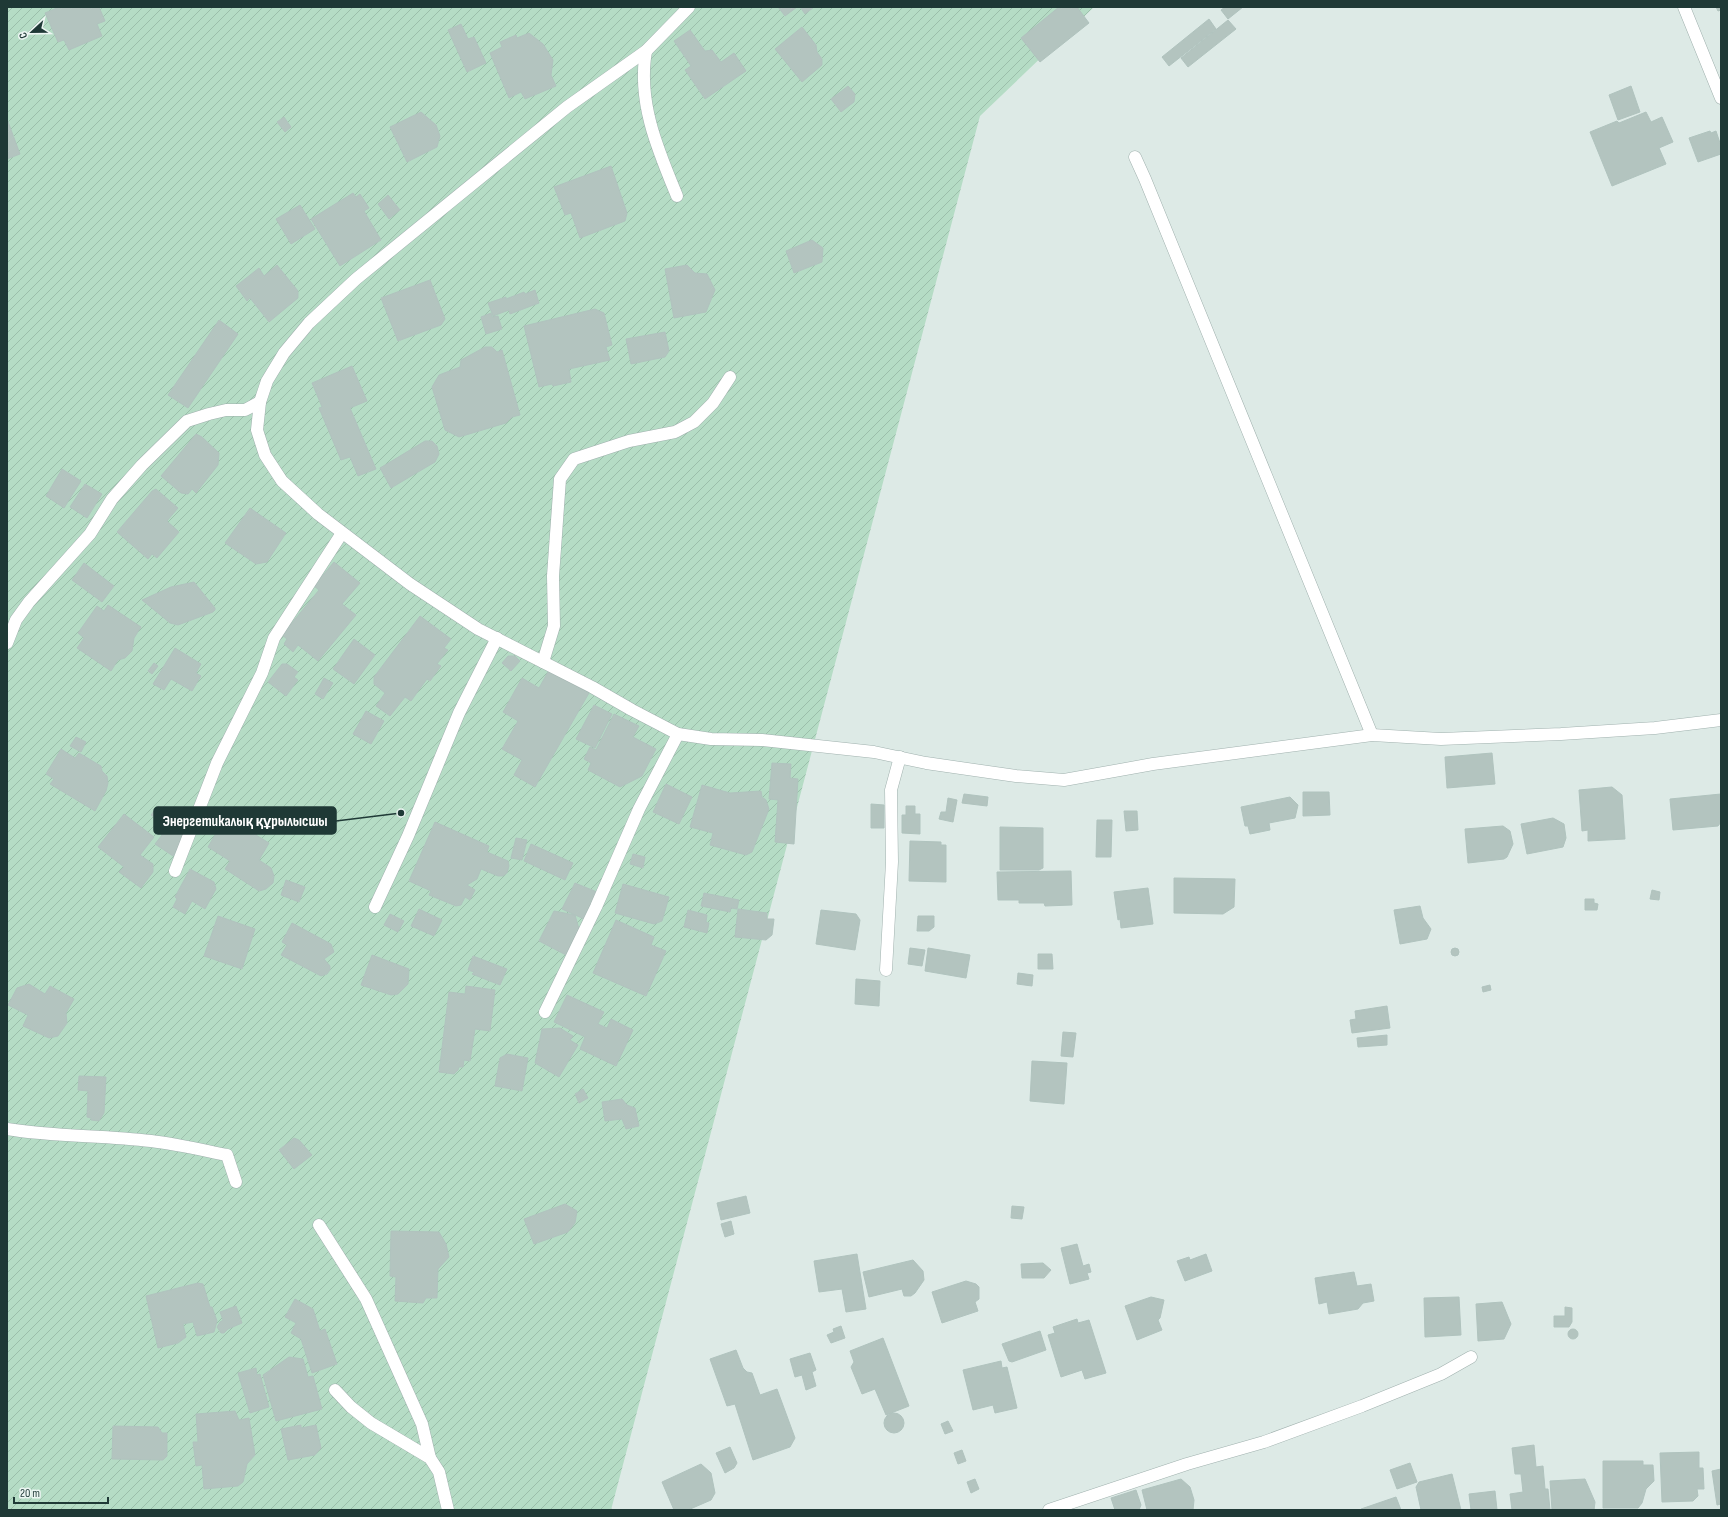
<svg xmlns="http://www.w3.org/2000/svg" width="1728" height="1517" viewBox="0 0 1728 1517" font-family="'Sofia Sans Condensed',sans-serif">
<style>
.garden{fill:url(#garden-furrows)}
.building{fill:#b3c4bf;stroke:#b0c3be}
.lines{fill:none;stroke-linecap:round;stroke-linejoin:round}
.minor-casing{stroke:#a0b1ae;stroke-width:13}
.minor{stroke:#fff;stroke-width:12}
.leader{fill:none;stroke:#1f3936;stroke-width:1.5}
.callout-dot{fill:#1f3936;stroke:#edf6f3;stroke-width:1.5}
.callout{fill:#1f3936;stroke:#1f3936;stroke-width:1.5}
.callout-label{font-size:15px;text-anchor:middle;font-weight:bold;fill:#fff}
</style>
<defs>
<pattern id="garden-furrows" width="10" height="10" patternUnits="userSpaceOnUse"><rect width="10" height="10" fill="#b5dcc5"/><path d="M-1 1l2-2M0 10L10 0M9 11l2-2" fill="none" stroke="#9bbeaa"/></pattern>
</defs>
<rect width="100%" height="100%" fill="#ddeae6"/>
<path class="garden" d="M7 7H1094L980 116 611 1510H7Z"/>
<g class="building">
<path d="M59 7H99L105 21 97 24 102 36 69 50 64 40 58 42 45 13Z"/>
<path d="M778 7H797L785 16Z"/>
<path d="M800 7H814L805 14Z"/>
<path d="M1059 7H1077L1089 23 1040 62 1021 38Z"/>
<path d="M1225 7H1243L1228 19 1221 10Z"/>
<path d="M1716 7H1721V10L1718 11Z"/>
<path d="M1209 19 1216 29 1169 66 1162 57Z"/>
<path d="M1228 20 1236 29 1188 67 1181 58Z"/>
<path d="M461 24 468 39 474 37 486 63 467 72 448 30Z"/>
<path d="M802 27 816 45 817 52 822 59V65L802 82 775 49Z"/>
<path d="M690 30 705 51 712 50 721 62 734 53 746 71 705 99 685 70 691 66 674 41Z"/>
<path d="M529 33 543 44 553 60 551 75 556 86 525 99 521 92 509 98 490 53 502 47 500 42 516 35 517 38Z"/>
<path d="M848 86 855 94 854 102 841 112 831 99Z"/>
<path d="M1631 86 1640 112 1618 120 1609 95Z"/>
<path d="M421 112 436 125 440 136 437 147 407 162 390 127Z"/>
<path d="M1646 112 1651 122 1662 117 1673 142 1659 148 1666 164 1612 186 1590 132 1617 121 1619 123Z"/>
<path d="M284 117 291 127 285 132 277 122Z"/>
<path d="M7 119 20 154 7 159Z"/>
<path d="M1710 131 1711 133 1716 131 1721 146V154L1698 162 1689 138Z"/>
<path d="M611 166 627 213 625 221 580 238 571 213 565 215 554 187Z"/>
<path d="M353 193 356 197 360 194 369 208 364 211 381 240 340 266 311 219Z"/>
<path d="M388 195 400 210 389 219 378 204Z"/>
<path d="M300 205 315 229 291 244 276 219Z"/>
<path d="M812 240 823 248 822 262 794 273 786 251Z"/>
<path d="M277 265 298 291V298L269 322 250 298 247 301 236 286 259 268 264 276Z"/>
<path d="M687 265 695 273 707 274 715 290 706 312 674 318 665 269Z"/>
<path d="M430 280 445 319 441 325 398 341 381 298Z"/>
<path d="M535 290 539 303 510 314 509 310 493 316 488 303 506 297V299L524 292 525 294Z"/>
<path d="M595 309 604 313 612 345 606 347 610 360 569 369 571 382 553 386 552 384 539 387 524 326Z"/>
<path d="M491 313 492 317 498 316 502 329 486 334 481 317Z"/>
<path d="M219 320 238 334 188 408 168 395Z"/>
<path d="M665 332 669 351 665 357 631 364 626 339Z"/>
<path d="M485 347H492L497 352 502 350 520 415 512 417 506 423 459 437 445 430 432 387 439 375 460 367 461 360Z"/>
<path d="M352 366 367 401 350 408 376 469 358 476 350 457 341 460 319 408 322 407 312 383Z"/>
<path d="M196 434 202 437 219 453 218 465 196 493 192 489 188 494 181 493 161 476Z"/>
<path d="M425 441H432L437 446 439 454 435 462 391 488 380 468Z"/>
<path d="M62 469 81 481 64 508 46 496Z"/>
<path d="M85 484 102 494 87 518 70 507Z"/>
<path d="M156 489 178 508 167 521 179 532 157 558 152 554 148 559 117 532 152 491Z"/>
<path d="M250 508 286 533 267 562 256 564 225 543Z"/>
<path d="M334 562 360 583 342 604 356 615 318 661 298 645 293 652 284 644 287 639 282 635 319 590 314 586Z"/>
<path d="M84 563 114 586 102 602 72 580Z"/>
<path d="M194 582 215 608V610L213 612 178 625 170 623 142 600 171 587Z"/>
<path d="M108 605 141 627 134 638 132 651 125 658 118 660 111 671 77 648 84 638 78 633 97 606 104 611Z"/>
<path d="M420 616 451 639 444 648 448 650 437 664 441 666 430 681 427 679 411 701 405 697 390 716 376 706 385 693 374 684V677Z"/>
<path d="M354 639 375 655 354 684 333 669Z"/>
<path d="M175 648 201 664 196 673 201 676 192 691 171 679 164 690 153 684Z"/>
<path d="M508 656H515L520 661 511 671 502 663Z"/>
<path d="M154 663 158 666 152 674 148 671Z"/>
<path d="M282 664H287L298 672 294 677 298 680 286 696 268 682Z"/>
<path d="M549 670 589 693 535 787 514 775 522 760 502 749 518 721 503 712 522 678 539 688Z"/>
<path d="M324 678 333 683 323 699 315 694Z"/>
<path d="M594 705 612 714 595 748 576 739Z"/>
<path d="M366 711 384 721 371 744 353 734Z"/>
<path d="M614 714 639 726 633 737 656 749 642 776 620 787 588 770 591 763 584 759 590 747 596 750Z"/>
<path d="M76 737 86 742 81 752 70 746Z"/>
<path d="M61 749 75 758 79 753 101 766 102 771 107 776 108 783 106 791 95 811 50 784 54 779 46 774Z"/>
<path d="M1492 753 1495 784 1447 788 1445 757Z"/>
<path d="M772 763 791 764 790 778 798 779 794 844 775 842 778 800 769 799Z"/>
<path d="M666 784 692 797 679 824 653 812Z"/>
<path d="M702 785 730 793 761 791 762 797 766 800 769 809 752 852 746 855 710 845 713 833 690 827Z"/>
<path d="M1612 787 1622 795 1625 839 1588 841V830L1582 831 1579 790Z"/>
<path d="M1303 792H1329L1330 815 1303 816Z"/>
<path d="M964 794 988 797 987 806 962 803Z"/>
<path d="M1721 794V822L1718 826 1673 830 1670 799Z"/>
<path d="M1290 797 1298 805 1295 818 1269 823 1270 830 1250 834 1248 826H1245L1241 807Z"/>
<path d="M948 798 957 800 953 822 939 819 941 812H946Z"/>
<path d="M871 804 884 805V828H871Z"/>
<path d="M158 806 185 825V835L173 856 155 844 162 835 154 829 160 821 151 815Z"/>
<path d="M906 806H915V814H920V834L902 833V815H906Z"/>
<path d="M1124 811H1137L1138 830 1126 831Z"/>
<path d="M124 814 154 837 140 855 153 864V872L141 888 119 872 124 867 98 847Z"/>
<path d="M1553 818 1564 824 1566 838 1563 847 1527 854 1521 824Z"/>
<path d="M247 819 260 827 256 835 269 843 259 860 271 868 274 876 273 883 266 889 259 891 225 869 230 861 208 847 223 821 243 825Z"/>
<path d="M1097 820H1112L1111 857H1096Z"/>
<path d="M435 822 489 846 487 852 508 861 509 866 507 873 503 876H498L481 869 477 879 467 885 475 890 470 900 465 897 461 905 456 906 429 895 431 891 409 881Z"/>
<path d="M1503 826 1510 831 1513 844 1507 857 1504 859 1468 863 1465 829Z"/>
<path d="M1000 827 1043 828V868L1039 870H1000Z"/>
<path d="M516 838 527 840 522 860 511 858Z"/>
<path d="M910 841 941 842V845H946V882L909 881Z"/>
<path d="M531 844 573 863 565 880 524 861Z"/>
<path d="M633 854 645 857 643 868 630 864Z"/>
<path d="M190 869 214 882 216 889 205 909 192 901 185 914 173 907 177 899 175 897Z"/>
<path d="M1071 871 1072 905 1045 906 1044 903H1019V900H998L997 872Z"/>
<path d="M1174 878 1235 879 1234 907 1223 914 1174 913Z"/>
<path d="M286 880 305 887 299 902 281 895Z"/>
<path d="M575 883 597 892 584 919 562 909Z"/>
<path d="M623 884 669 897 662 921 654 924 615 913Z"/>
<path d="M1148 888 1153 924 1121 928 1120 919 1118 920 1114 892Z"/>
<path d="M1652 890 1660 892 1659 900 1650 899Z"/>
<path d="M704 893 739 900 737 909 731 908 730 912 701 906Z"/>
<path d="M1585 899H1594V903L1598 904 1597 910H1585Z"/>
<path d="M1420 906 1423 918 1431 929 1427 939 1400 944 1394 910Z"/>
<path d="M419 909 442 920 434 936 411 926Z"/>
<path d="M738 909 767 913V919H774L772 935 766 940 735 937Z"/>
<path d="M688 910 707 915 706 922 709 923 707 933 684 927Z"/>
<path d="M821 910 856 914 860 920 855 950 816 944Z"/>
<path d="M554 911 575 915 579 929 566 955 539 941Z"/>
<path d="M390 914 404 921 398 932 384 925Z"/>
<path d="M218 916 255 929 242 969 204 956Z"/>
<path d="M918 916H934V927L929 931H917Z"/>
<path d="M616 920 654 937 651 945 666 951 646 996 593 973Z"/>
<path d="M292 923 331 944 334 952 324 959 330 966V970L327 974 321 976 281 955 287 945 282 942Z"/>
<circle cx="1455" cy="952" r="4"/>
<path d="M910 948 925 950 922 966 908 964Z"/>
<path d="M928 948 970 955 966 978 925 971Z"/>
<path d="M1038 954H1052L1053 969H1038Z"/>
<path d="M372 955 409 969 408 984 398 994 391 995 361 985Z"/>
<path d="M473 956 507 969 500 985 472 974 474 972 468 970Z"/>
<path d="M1018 973 1033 975 1032 986 1017 984Z"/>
<path d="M856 979 880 981 879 1006 855 1004Z"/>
<path d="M29 984 45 994 50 986 74 999 66 1013 67 1023 58 1036 49 1038 23 1026 28 1015 8 1005 17 988Z"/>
<path d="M1490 985 1491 990 1483 992 1482 987Z"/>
<path d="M466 986 495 990 490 1031 475 1029 470 1061 464 1060 463 1067H459L458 1070 454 1074 439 1072 449 992 465 994Z"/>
<path d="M567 995 604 1012 598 1024 607 1028 611 1019 633 1030 616 1066 580 1049 585 1037 554 1022Z"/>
<path d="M1387 1006 1390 1028 1352 1033 1350 1020 1356 1019 1355 1011Z"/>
<path d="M560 1028 573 1036 570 1040 578 1045 559 1077 535 1063 542 1029Z"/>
<path d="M1063 1032 1076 1033 1073 1057 1061 1056Z"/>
<path d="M1387 1035V1045L1358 1047 1357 1038Z"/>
<path d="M507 1054 528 1058 522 1091 495 1086 500 1058Z"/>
<path d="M1032 1061 1067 1063 1064 1104 1030 1101Z"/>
<path d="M79 1076 106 1077 104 1113 99 1121 91 1120V1118L87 1117 88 1091 78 1090Z"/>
<path d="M583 1089 588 1098 579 1103 575 1094Z"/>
<path d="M622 1099 627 1105 635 1108 639 1126 626 1129 622 1119 605 1121 602 1102Z"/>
<path d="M294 1138 299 1140 312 1155 294 1169 279 1150Z"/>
<path d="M746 1196 750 1213 721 1220 717 1203Z"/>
<path d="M565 1204 577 1211 575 1223 568 1232 534 1244 524 1219Z"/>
<path d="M1012 1206 1024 1207 1022 1219 1011 1218Z"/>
<path d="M731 1221 734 1234 725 1237 721 1224Z"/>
<path d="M391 1231 439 1232 446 1244 449 1257 438 1269 437 1298H426L423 1303 395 1301 396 1277 390 1276Z"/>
<path d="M1077 1244 1083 1266 1089 1264 1091 1272 1087 1273 1089 1279 1070 1284 1061 1248Z"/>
<path d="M857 1254 866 1309 846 1312 842 1289 819 1292 814 1261Z"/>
<path d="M1206 1254 1212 1271 1185 1281 1177 1261 1189 1257 1190 1260Z"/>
<path d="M913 1260 923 1271 924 1280 915 1293 911 1296H904L902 1289 869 1297 863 1272Z"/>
<path d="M1043 1263 1051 1270 1044 1278H1022L1021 1264Z"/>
<path d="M1354 1272 1357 1286 1371 1284 1374 1301 1363 1303 1358 1309 1329 1314 1327 1302 1319 1304 1315 1278Z"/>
<path d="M966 1281 976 1284 979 1287V1299L975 1302 978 1311 942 1323 932 1292Z"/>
<path d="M198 1283 203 1284 210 1307H212L217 1321 214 1332 197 1336 193 1322 183 1324 186 1337 178 1343 158 1348 146 1296Z"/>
<path d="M1151 1297 1164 1300 1160 1318 1158 1320 1162 1330 1137 1340 1125 1306Z"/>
<path d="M1459 1297 1461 1335 1425 1337 1424 1298Z"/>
<path d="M295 1299 313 1309 320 1331 325 1329 337 1364 312 1373 301 1339 291 1333 296 1323 285 1317Z"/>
<path d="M1502 1302 1511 1324 1504 1339 1478 1341 1476 1304Z"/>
<path d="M236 1306 242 1323 228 1329 224 1333H221L217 1327 220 1322 223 1320 220 1312Z"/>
<path d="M1565 1307 1572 1308V1322L1569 1327H1554V1316H1565Z"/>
<path d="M1077 1319 1078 1323 1089 1320 1106 1373 1085 1379 1082 1370 1061 1377 1048 1335 1055 1333 1053 1327Z"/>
<path d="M841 1326 845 1338 831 1343 827 1335 834 1332 833 1329Z"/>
<circle cx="1573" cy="1334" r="5"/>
<path d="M1040 1331 1046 1350 1012 1362 1009 1361 1002 1344Z"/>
<path d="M883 1338 909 1406 886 1415 875 1389 862 1394 851 1367 854 1362 850 1351Z"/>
<path d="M736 1350 743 1368 747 1372 752 1373 760 1395 777 1389 795 1438 790 1447 753 1460 735 1404 727 1406 710 1359Z"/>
<path d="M810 1353 816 1370 812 1372 816 1386 806 1390 802 1375 795 1377 790 1359Z"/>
<path d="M289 1357 303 1359 308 1377 313 1376 322 1409 276 1421 263 1375Z"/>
<path d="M1001 1361 1002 1368 1007 1367 1017 1408 995 1413 993 1405 973 1410 963 1370Z"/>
<path d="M256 1368 257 1375 260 1374 269 1407 250 1413 238 1373Z"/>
<path d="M235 1411 239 1420 249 1418 255 1455 247 1464 243 1482 238 1486 204 1489 202 1465 196 1466 193 1442H198L196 1414Z"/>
<circle cx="894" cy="1423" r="10"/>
<path d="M948 1421 953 1431 945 1434 941 1424Z"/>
<path d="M301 1425V1428L316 1425 321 1448 315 1455 288 1460 281 1429Z"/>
<path d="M113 1426 158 1427 162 1433H167V1456L163 1460 112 1459Z"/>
<path d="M1534 1445 1536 1467 1543 1466 1545 1489H1548L1550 1510H1512L1510 1494 1523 1492 1521 1474H1515L1512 1448Z"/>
<path d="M730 1447 737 1463 734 1468 725 1473 716 1453Z"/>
<path d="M962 1450 966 1461 958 1464 954 1453Z"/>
<path d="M1699 1452V1468H1703L1704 1489H1697L1698 1496 1693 1501 1662 1502 1660 1453Z"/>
<path d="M1603 1461H1643V1465H1653L1654 1481 1646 1489 1642 1503 1638 1508H1603Z"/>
<path d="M1410 1463 1417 1482 1397 1489 1390 1470Z"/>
<path d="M701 1464 711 1473 715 1493 711 1500 688 1510H674L662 1482Z"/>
<path d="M1721 1469V1504L1717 1505 1712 1471Z"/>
<path d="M1452 1474 1461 1510H1421L1416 1487 1419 1482Z"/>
<path d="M975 1479 979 1489 971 1493 967 1482Z"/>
<path d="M1181 1479 1190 1487 1194 1500 1193 1510H1147L1142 1490Z"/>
<path d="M1585 1479 1595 1502 1594 1510H1552L1550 1481Z"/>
<path d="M1136 1490 1141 1505 1139 1510H1115L1111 1498Z"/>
<path d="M1495 1491 1497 1510H1471L1469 1494Z"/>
<path d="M1396 1497 1401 1510H1361V1509Z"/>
</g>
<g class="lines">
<g class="minor-casing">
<g id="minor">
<path d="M689 7 646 51 567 107 356 279 309 323 284 353 267 381 260 402 257 430 265 455 282 481 318 514 410 584 478 629 592 687 632 710 678 734 711 739 762 740 874 752 926 763 1016 776 1064 780 1153 764 1372 735 1441 739 1561 734 1655 728 1721 720"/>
<path d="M1684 7 1721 98"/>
<path d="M646 51C637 102 658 150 677 196"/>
<path d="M1135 157 1145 179 1372 735"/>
<path d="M7 643 16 620 29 602 90 534 112 499 142 465 187 421 209 414 226 410H245L260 402"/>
<path d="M543 662 554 626 553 576 560 479 574 459 629 441 675 432 694 422 713 403 730 377"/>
<path d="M175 871 217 763 262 673 274 638 342 533"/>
<path d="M375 907 408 836 459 713 497 638"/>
<path d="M886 970 892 862 891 790 900 757"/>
<path d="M545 1012 596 907 639 809 678 734"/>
<path d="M7 1129C55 1137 103 1135 151 1141 177 1144 202 1150 227 1155L236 1182"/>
<path d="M319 1225 366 1299 422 1424 430 1458"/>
<path d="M335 1390 351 1407 371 1423 430 1458 439 1472 448 1510"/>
<path d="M1049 1510 1187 1464 1264 1442 1362 1406 1441 1374 1471 1357"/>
</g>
</g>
<use href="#minor" class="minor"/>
</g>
<path class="leader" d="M401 813L336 821"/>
<circle class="callout-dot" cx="401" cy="813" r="4"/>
<rect class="callout" x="154" y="807" width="182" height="27" rx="4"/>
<g class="callout-label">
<text x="245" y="826">Энергетикалық құрылысшы</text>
</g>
<rect width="1728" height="1517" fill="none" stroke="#1f3936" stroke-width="16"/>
<g transform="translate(32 32) rotate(248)" stroke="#edf6f3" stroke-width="3" paint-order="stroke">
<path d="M0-3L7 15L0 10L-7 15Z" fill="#1f3936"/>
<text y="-6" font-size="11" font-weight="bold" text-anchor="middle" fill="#1f3936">С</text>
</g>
<path d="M14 1497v6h94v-6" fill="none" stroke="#1f3936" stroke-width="2"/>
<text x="20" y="1497" font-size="12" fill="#1f3936" stroke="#edf6f3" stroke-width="3" paint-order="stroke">20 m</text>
</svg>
